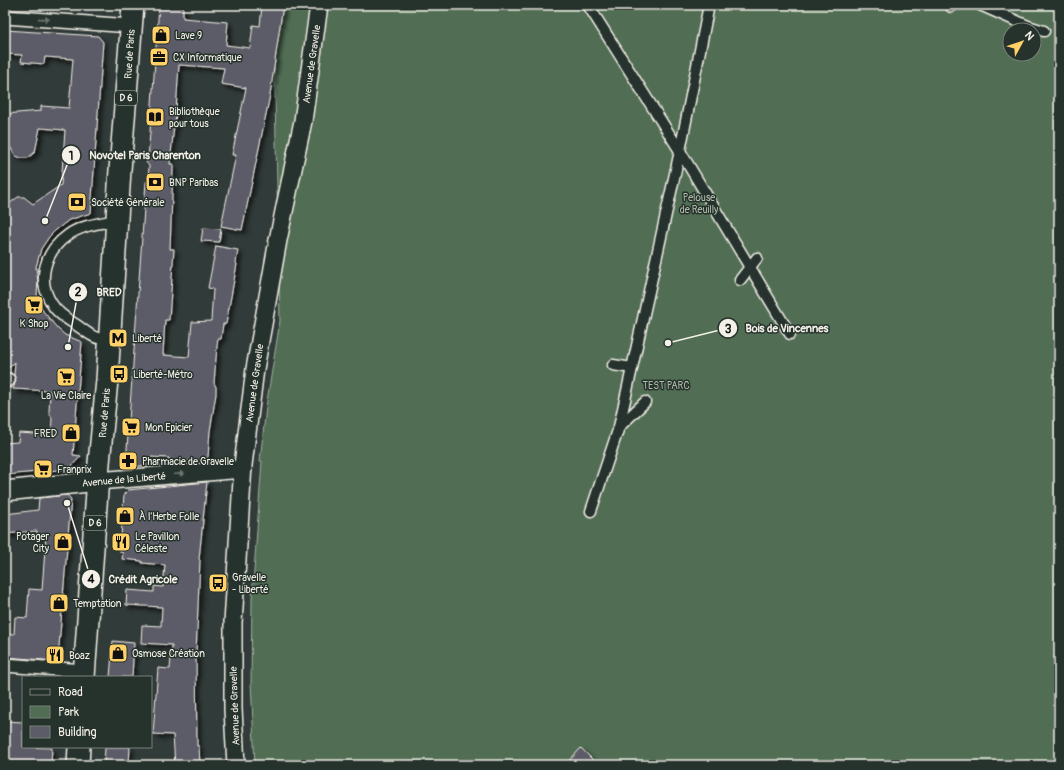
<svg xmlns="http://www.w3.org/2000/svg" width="1064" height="770" viewBox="0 0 1064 770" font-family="Pangolin,sans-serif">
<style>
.green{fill:#516e55;stroke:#a2b09e;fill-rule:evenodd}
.building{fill:#5c5c68;stroke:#f4f1e8;filter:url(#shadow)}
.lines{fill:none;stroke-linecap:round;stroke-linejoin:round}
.pedestrian-casing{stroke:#f4f1e8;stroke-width:13}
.minor-casing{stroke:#f4f1e8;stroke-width:16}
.tertiary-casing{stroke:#f4f1e8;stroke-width:20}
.secondary-casing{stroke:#f4f1e8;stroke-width:22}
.primary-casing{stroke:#f4f1e8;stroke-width:24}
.pedestrian{stroke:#26332d;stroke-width:10}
.minor{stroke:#26332d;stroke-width:13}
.tertiary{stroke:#26332d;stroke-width:17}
.secondary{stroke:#26332d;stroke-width:19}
.primary{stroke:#26332d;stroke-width:21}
.oneway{fill:#6e766e}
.labels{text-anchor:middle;stroke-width:3;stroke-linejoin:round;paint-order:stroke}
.shield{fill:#26332d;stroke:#b6b8b0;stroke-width:1}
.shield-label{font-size:9px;font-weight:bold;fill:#f4f1e8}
.poi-label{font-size:10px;fill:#f4f1e8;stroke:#26332d;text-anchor:start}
.street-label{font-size:10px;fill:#f4f1e8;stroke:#26332d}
.park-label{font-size:10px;fill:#b3bdad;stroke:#26332d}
.leader{fill:none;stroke:#f4f1e8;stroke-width:1.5}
.callout-dot{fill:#f4f1e8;stroke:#26332d;stroke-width:1.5}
.mark-label{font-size:12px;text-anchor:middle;font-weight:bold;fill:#111}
.callout-label{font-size:11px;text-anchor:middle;font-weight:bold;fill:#f4f1e8;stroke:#26332d;stroke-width:3;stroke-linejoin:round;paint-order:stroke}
</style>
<defs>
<filter id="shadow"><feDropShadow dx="3.5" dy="3.5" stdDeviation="2" flood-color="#0009"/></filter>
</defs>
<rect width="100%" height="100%" fill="#313b39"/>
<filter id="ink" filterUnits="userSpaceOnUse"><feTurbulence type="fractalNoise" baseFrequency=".025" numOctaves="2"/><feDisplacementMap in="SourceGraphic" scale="8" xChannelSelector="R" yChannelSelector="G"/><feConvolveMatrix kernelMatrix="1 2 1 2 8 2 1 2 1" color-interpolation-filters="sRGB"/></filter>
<g filter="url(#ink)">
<path class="green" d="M273 5H1059V765H255L251 682 252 599 262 461H260L266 407 280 321ZM1010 30H1034V54H1010Z"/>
<g class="building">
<path d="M159 5H183V18L228 22 226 45 250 48 253 25 260 26 262 5H283L270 95 242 230 221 226 236 155H232L246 88 221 84 224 68 179 65 175 126H174L170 164H173V169L170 249H174L169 320H165L163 355 189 357 192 322 211 321 213 289 208 288 216 246 238 250 236 263 237 264 226 324H223L221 339H218L217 346 214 383 216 387V394L210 431 208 457 205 460 169 463V458L150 457 149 465 130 467 126 463 145 195 146 182 148 181 149 166 146 162 148 160Z"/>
<path d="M5 30 98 36 103 42 91 213 69 220 56 230 49 237 41 249 36 267 38 281 37 295 43 311 58 329 65 335 82 342 73 455 81 456 69 469 5 475V443L18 442 19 433 51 435 52 418 49 412 50 391 13 389 16 380 14 375 15 362 5 372V207L18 197H24L33 204 61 185 65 130 40 128 35 152 28 158H21L16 156 10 147H5V114L41 111V106L69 108 73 59 45 57 44 64 21 62 22 55 5 54Z"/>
<path d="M203 228 221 229 219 242 201 241Z"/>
<path d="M207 482 199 559 200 560 196 654 197 746H199L200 765H175L173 735 153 734 158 668 170 669 172 645 141 643 142 625 161 626 162 607 126 605 127 590 154 592V586L163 587 165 565 142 563V561L122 559 123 553 120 552 124 494 128 490Z"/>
<path d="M67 495 71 499 58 659 56 661 5 657V635H7V634H14L15 617 27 618 29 589 42 590 46 535 37 534V531L5 534V514L38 510 39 498Z"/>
<path d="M113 641 134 643 132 677H110Z"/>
<path d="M5 721 23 722V747L52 748 51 765H5Z"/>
<path d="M105 747H130L129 765H104Z"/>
<path d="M581 748 598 765H565Z"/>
</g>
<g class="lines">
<g class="pedestrian-casing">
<g id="pedestrian">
<path d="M588 5 680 151 790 334"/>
<path d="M980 5 1028 26 1044 31"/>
<path d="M951 7 953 5"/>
<path d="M740 280 757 258"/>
<path d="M110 341C91 338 90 334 75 324 67 319 57 313 52 304 36 280 45 251 68 235 82 225 101 223 117 220"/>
<path d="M613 365 632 368"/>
<path d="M619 427 645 402"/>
<path d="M591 511 619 427 680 151 709 5"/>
</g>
</g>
<g class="minor-casing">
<g id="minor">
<path d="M5 17 131 26"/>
<path d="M5 380H8"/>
<path d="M5 665 84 671"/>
</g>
</g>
<g class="tertiary-casing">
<g id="tertiary">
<path d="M98 481 243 469"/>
<path d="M236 765 233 709V623L243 465 255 369 278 240 303 121 319 5"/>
</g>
</g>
<g class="secondary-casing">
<path id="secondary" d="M5 491 98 481"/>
</g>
<g class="primary-casing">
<g id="primary">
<path d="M84 677 99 463 107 380 120 170 133 5"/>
<path d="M78 765 79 747"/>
</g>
</g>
<use href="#pedestrian" class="pedestrian"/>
<use href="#minor" class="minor"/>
<use href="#tertiary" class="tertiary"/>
<use href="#secondary" class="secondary"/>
<use href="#primary" class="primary"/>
</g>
<defs><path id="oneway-solid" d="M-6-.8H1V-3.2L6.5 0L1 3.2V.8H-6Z"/></defs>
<g class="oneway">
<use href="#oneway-solid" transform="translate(44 19) rotate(4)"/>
<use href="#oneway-solid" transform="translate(179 474) rotate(-5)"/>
</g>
</g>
<defs>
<g id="shop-square" transform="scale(1)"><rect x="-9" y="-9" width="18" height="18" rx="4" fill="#ffd166" stroke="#26332d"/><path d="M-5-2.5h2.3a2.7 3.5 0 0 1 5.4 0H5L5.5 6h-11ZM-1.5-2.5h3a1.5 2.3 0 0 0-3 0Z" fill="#111"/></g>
<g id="office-square" transform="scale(1)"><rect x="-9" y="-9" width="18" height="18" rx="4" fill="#ffd166" stroke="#26332d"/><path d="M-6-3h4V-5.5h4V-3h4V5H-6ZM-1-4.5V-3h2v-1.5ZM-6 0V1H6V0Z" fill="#111"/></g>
<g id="library-square" transform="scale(1)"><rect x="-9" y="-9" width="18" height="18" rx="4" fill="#ffd166" stroke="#26332d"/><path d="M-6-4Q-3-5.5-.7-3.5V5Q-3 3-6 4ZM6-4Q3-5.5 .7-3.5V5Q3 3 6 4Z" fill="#111"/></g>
<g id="bank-square" transform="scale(1)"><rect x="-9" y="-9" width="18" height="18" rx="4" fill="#ffd166" stroke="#26332d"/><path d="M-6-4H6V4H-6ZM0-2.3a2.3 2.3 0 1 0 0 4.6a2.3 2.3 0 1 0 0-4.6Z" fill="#111"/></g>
<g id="supermarket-square" transform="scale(1)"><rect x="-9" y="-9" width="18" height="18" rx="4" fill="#ffd166" stroke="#26332d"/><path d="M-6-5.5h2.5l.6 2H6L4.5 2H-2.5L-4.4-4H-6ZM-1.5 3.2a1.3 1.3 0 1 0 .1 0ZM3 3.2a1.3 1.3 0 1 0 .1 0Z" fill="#111"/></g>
<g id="metro-square" transform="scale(1)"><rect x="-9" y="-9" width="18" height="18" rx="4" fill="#ffd166" stroke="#26332d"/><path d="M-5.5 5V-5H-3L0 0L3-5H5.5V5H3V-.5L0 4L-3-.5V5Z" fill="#111"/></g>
<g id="bus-square" transform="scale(1)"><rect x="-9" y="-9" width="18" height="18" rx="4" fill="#ffd166" stroke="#26332d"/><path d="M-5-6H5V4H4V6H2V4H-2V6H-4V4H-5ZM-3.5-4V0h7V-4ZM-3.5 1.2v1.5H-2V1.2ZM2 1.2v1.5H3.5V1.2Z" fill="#111"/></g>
<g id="pharmacy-square" transform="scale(1)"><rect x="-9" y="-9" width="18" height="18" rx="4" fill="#ffd166" stroke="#26332d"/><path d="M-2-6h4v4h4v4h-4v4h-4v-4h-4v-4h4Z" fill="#111"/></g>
<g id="restaurant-square" transform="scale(1)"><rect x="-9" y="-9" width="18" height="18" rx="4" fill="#ffd166" stroke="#26332d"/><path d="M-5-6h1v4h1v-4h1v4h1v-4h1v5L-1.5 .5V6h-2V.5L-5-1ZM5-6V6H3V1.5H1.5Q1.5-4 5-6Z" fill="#111"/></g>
</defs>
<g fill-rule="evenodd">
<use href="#shop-square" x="161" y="35"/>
<use href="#office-square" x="159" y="57"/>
<use href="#library-square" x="155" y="117"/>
<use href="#bank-square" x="155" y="182"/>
<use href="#bank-square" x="77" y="202"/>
<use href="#supermarket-square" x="34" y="305"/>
<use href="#metro-square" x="118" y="338"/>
<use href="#bus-square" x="119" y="374"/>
<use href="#supermarket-square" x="66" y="377"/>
<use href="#supermarket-square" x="131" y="427"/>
<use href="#shop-square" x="71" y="433"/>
<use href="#pharmacy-square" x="128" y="461"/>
<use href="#supermarket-square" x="43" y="469"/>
<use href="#shop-square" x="125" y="516"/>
<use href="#shop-square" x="63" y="542"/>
<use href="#restaurant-square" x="121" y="542"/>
<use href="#bus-square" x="218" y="583"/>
<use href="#shop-square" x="59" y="603"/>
<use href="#shop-square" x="118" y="653"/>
<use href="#restaurant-square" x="55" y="655"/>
</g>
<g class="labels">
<g class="shield">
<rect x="115" y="91" width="22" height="14" rx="3"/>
<rect x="84" y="516" width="22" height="14" rx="3"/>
</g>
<g class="shield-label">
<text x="126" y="101">D 6</text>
<text x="95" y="526">D 6</text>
</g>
<g class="poi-label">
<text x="175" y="39">Lave 9</text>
<text x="173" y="61">CX Informatique</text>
<text x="169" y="115">Bibliothèque<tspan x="169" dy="12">pour tous</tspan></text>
<text x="169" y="186">BNP Paribas</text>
<text x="91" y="206">Société Générale</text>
<text x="34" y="327" text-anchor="middle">K Shop</text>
<text x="132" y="342">Liberté</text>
<text x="133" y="378">Liberté-Métro</text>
<text x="66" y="399" text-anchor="middle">La Vie Claire</text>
<text x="145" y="431">Mon Epicier</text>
<text x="57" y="437" text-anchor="end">FRED</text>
<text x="142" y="465">Pharmacie de Gravelle</text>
<text x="57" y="473">Franprix</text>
<text x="139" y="520">À l'Herbe Folle</text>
<text x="49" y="540" text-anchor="end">Potager<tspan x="49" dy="12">City</tspan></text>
<text x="135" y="540">Le Pavillon<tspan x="135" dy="12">Céleste</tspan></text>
<text x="232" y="581">Gravelle<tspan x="232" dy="12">- Liberté</tspan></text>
<text x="73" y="607">Temptation</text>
<text x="132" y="657">Osmose Création</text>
<text x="69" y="659">Boaz</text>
</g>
<g class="street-label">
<text transform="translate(129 54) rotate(-86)" y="4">Rue de Paris</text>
<text transform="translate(311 64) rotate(-82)" y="4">Avenue de Gravelle</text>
<text transform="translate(254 383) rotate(-82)" y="4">Avenue de Gravelle</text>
<text transform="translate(104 413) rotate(-85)" y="4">Rue de Paris</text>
<text transform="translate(124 479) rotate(-5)" y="4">Avenue de la Liberté</text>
<text transform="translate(234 706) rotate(-92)" y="4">Avenue de Gravelle</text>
</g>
<g class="park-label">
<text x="699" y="201">Pelouse<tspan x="699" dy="12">de Reuilly</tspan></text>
<text x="666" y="389">TEST PARC</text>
</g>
</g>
<path class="leader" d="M45 221L71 155M68 347L78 292M668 343L728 328M67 503L91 579"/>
<g class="callout-dot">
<circle cx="45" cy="221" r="4"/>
<circle cx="68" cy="347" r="4"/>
<circle cx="668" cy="343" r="4"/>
<circle cx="67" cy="503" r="4"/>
<circle cx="71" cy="155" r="10"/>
<circle cx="78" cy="292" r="10"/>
<circle cx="728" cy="328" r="10"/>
<circle cx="91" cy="579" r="10"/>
</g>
<g class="mark-label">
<text x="71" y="160">1</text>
<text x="78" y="296">2</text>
<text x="728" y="333">3</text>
<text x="91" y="583">4</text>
</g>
<g class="callout-label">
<text x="145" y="159">Novotel Paris Charenton</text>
<text x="109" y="296">BRED</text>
<text x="787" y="332">Bois de Vincennes</text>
<text x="143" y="583">Crédit Agricole</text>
</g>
<rect width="1064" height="770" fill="none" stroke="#26332d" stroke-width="20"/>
<rect x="10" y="10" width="1044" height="750" fill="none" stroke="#f4f1e8" stroke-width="1.5" filter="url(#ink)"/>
<rect x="22" y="676" width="130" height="72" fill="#26332d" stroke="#787f78"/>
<rect x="30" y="689" width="20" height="6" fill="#26332d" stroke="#787f78"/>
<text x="58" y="696" font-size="12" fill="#f4f1e8">Road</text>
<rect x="30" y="706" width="20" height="12" fill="#516e55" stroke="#787f78"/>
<text x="58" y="716" font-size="12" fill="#f4f1e8">Park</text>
<rect x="30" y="726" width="20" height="12" fill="#5c5c68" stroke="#787f78"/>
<text x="58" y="736" font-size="12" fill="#f4f1e8">Building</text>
<g transform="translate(1022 42) rotate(50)"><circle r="19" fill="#26332d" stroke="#787f78"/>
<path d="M0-3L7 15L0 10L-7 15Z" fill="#ffd166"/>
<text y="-6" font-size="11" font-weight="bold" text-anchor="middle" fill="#f4f1e8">N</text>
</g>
</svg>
